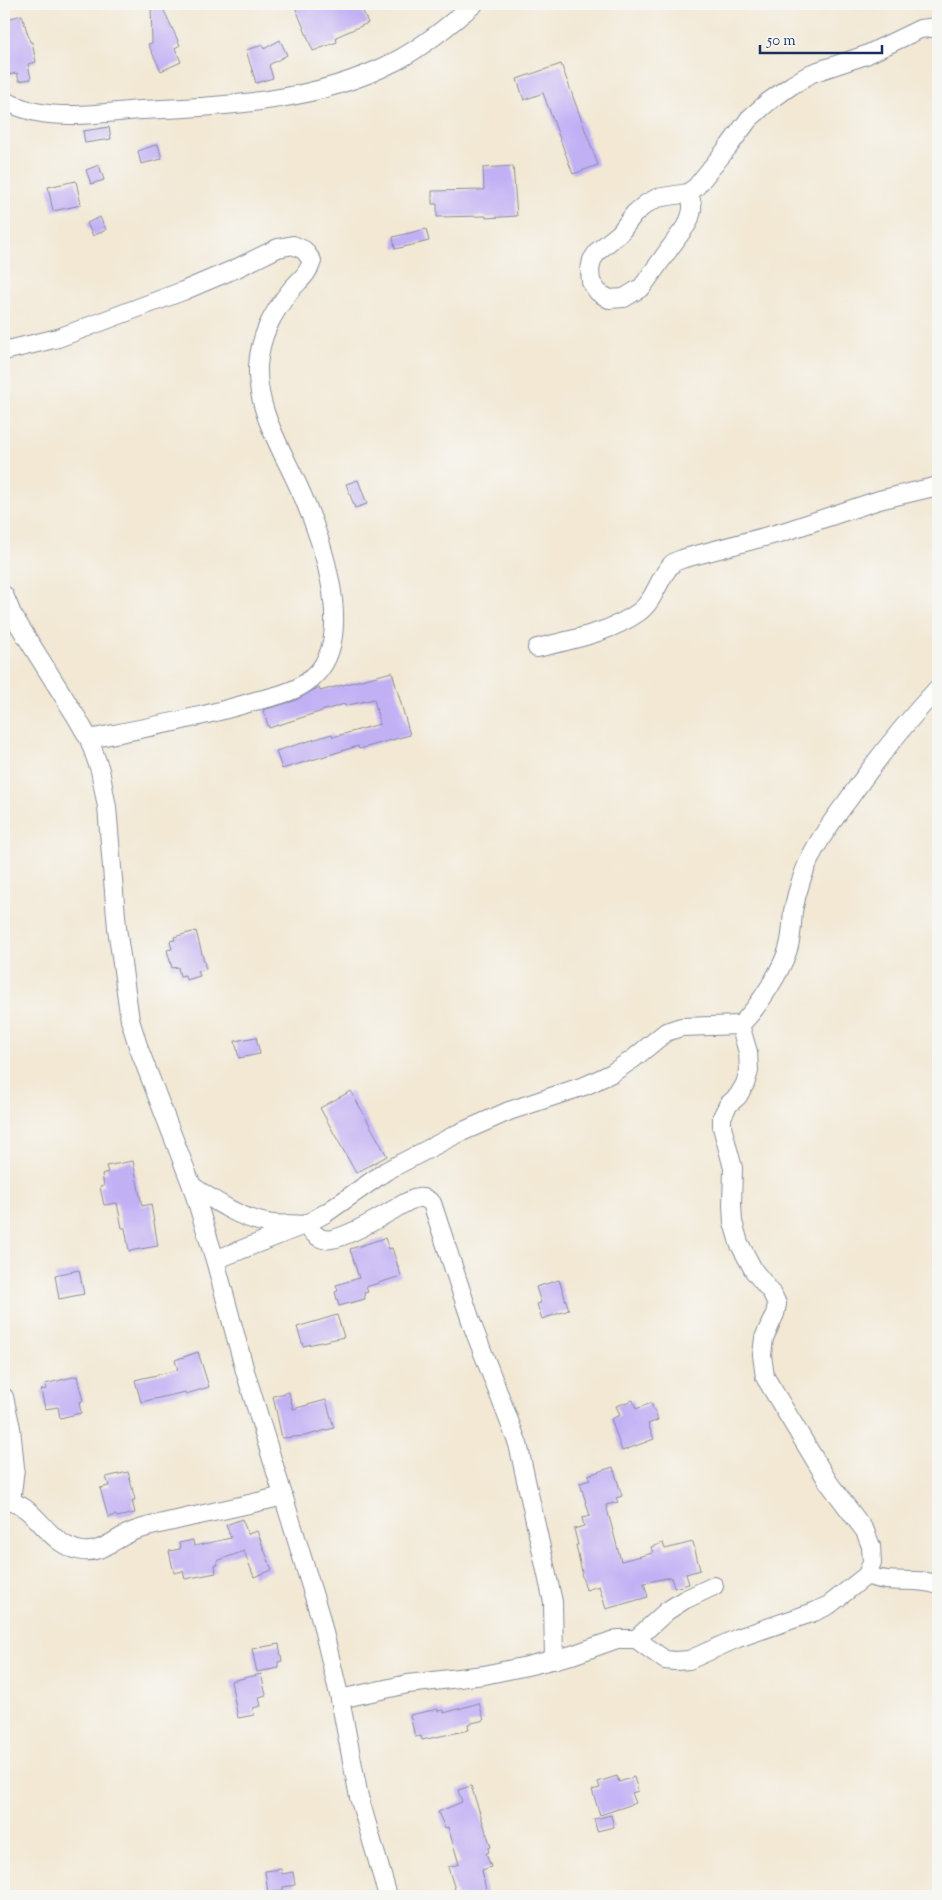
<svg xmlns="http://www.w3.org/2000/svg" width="942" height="1900" viewBox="0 0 942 1900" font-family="'Sorts Mill Goudy',serif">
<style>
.building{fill:#c2b0f5}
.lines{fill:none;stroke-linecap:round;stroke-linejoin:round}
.minor-casing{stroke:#868c99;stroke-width:20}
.minor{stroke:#fff;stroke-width:18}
</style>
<rect width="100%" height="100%" fill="#f6f6f2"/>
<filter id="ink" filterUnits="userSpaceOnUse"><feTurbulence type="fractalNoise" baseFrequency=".02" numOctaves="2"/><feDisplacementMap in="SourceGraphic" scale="10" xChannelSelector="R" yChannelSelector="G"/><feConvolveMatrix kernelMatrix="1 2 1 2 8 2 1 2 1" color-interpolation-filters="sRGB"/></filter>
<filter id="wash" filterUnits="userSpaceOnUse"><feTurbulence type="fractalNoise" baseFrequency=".0096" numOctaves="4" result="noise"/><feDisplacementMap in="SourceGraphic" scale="20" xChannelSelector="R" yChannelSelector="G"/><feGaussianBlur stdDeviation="1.12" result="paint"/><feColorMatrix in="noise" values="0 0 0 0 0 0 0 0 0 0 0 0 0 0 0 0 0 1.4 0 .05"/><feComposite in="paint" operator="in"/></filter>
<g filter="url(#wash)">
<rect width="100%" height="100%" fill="#f2e8d4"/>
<g id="blocks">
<g class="building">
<path d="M151 4H161L180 45 175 48 181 62 161 71 148 44 152 43Z"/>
<path d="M294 4H360L368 23 336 37 337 42 313 51Z"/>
<path d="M22 15 30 42H32L36 62 28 64 31 79 19 81 17 73 4 76V20Z"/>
<path d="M280 40 287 55 269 65 273 78 256 83 246 50 263 45 264 49Z"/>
<path d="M561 64 598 165 573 174 543 93 524 100 517 79Z"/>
<path d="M109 127 111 139 85 143 83 131Z"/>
<path d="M158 144 162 159 141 164 138 151Z"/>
<path d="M99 165 104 180 91 184 86 170Z"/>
<path d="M513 166 517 216 486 218V216L437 217V204H432V191L484 190 483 168Z"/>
<path d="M76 181 81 205 53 211 48 187Z"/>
<path d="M100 217 106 230 93 236 87 223Z"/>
<path d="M426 229 429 241 395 249 393 237Z"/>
<path d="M358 480 367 504 355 508 346 484Z"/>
<path d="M392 672 410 735 359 749 358 746 282 769 276 751 332 734 333 737 380 724 374 699 345 706 344 704 269 728 263 710 294 701 319 687 320 691Z"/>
<path d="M196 931 206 969 198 971 200 976 186 980 185 975 180 976 178 967 172 968 167 950 172 949 170 941 175 940 174 937Z"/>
<path d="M256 1037 260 1054 239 1058 235 1041Z"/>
<path d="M351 1091 387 1156 356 1173 320 1108Z"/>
<path d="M133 1161 142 1206 151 1204 158 1246 129 1251 125 1228H122L117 1203 104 1205 100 1187 104 1186 102 1174 108 1172 106 1166Z"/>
<path d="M385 1238 389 1249 392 1248 401 1276 366 1287 368 1292 364 1293 365 1299 339 1306 335 1292 338 1291 336 1285 359 1278 350 1249Z"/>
<path d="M79 1270 84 1294 59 1299 55 1275Z"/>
<path d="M559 1280 569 1310 542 1319 537 1304 541 1303 536 1287Z"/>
<path d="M337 1315 344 1337 303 1346 297 1327Z"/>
<path d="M198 1352 209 1387 186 1394 185 1392 141 1402 135 1380 178 1370 175 1360Z"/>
<path d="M77 1376 83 1401 79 1402 81 1413 60 1418 58 1407 45 1409 41 1390 46 1389 45 1384Z"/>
<path d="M289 1392 293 1409 326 1400 334 1428 305 1436 282 1438 273 1396Z"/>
<path d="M633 1400 636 1409 651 1403 658 1420 648 1424 654 1439 622 1451 611 1419 620 1415 616 1406Z"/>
<path d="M613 1467 622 1496 616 1498 618 1502 606 1505 621 1561 653 1553 651 1547 663 1543 665 1549 693 1542 700 1570 686 1574 689 1584 674 1588 671 1577 644 1583 648 1597 606 1609 599 1586 586 1590 581 1573 582 1572 576 1545H578L574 1529 584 1526 582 1518 590 1516 580 1483 590 1480 588 1475Z"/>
<path d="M128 1472 135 1500H132L135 1513 117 1517 116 1515 108 1517 100 1488 109 1486 106 1477Z"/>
<path d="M242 1519 248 1534 257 1531 272 1570 254 1577 244 1551 217 1561 218 1565H215L216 1573 185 1579 183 1571 174 1573 169 1551 180 1549 179 1543 193 1540 194 1546 231 1538 226 1525Z"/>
<path d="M279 1644 282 1661 278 1662 279 1668 257 1672 252 1649Z"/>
<path d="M261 1674 266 1695 259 1697 261 1706 253 1708 254 1715 238 1718 231 1681Z"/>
<path d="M479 1703 484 1720 468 1724 469 1730 422 1740 421 1736 415 1737 410 1715 438 1709V1711L444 1710V1713Z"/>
<path d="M617 1776 619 1782 634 1777 638 1791 632 1793 636 1803 600 1815 592 1790 600 1788 598 1782Z"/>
<path d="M471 1786 491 1847 488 1848 489 1852 486 1853 491 1867 482 1870 487 1896H457L448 1867 459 1864 448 1827 445 1828 438 1812 462 1802 458 1790Z"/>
<path d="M611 1815 614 1827 597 1831 594 1819Z"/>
<path d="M281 1869 282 1874 293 1872 295 1885 283 1887V1891L268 1893 265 1871Z"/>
</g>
</g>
</g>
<g filter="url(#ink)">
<use href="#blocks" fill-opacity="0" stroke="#868c99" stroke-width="1"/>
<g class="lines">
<g class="minor-casing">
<g id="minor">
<path d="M4 101C14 105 25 110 36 112 71 119 108 112 142 110 228 106 316 102 394 62 423 47 449 25 474 4"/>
<path d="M688 193C694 205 693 210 688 223L642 287 624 298 609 299 598 292 591 282 590 270 592 260 598 251 620 233 634 214 646 204 657 198 688 193 696 187 729 146 749 119 768 102 792 85 812 73 866 55 920 29 938 27"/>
<path d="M4 351 58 338 183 291 237 268 278 248 293 245 304 250 312 261C308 275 299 280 290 291 272 314 260 336 258 366 256 411 283 451 300 490 320 534 356 633 316 674 311 679 302 686 295 689 283 695 268 698 255 701 200 718 144 728 89 739"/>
<path d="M4 595 12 614 77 718 89 739 100 770 107 807 117 928 130 1020 139 1049 192 1186 215 1260 245 1371 320 1616 340 1699 359 1797 388 1896"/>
<path d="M537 648C570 640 610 633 639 612 655 600 658 579 671 565 674 561 680 560 685 558L783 532 879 500 938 486"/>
<path d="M192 1186C215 1201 239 1218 267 1223 278 1226 291 1223 302 1225 313 1228 315 1242 332 1239 348 1236 376 1220 391 1211 399 1207 409 1199 418 1198 424 1197 428 1200 432 1203L473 1327 518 1444 553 1602 554 1660"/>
<path d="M215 1260 304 1225 326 1213 386 1171 457 1134 509 1111 587 1085 612 1073 633 1059 666 1032 681 1027 740 1025C758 1008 786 965 790 941 792 931 792 921 793 911 797 891 803 872 812 854 822 835 835 817 848 800 876 760 905 723 938 688"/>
<path d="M4 1397 11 1428 15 1468 11 1502"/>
<path d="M4 1501C38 1503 45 1545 82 1551 101 1554 117 1537 134 1531 151 1525 169 1522 186 1518 218 1511 251 1504 283 1496"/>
<path d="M867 1575C893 1586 914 1576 938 1585"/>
<path d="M636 1639 667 1611 684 1600 714 1586"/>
<path d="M340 1699 408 1684 484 1675 527 1666 572 1655 617 1639H636L665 1660 675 1661 689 1660 738 1638 814 1612 829 1605 867 1575 872 1562 871 1546 865 1531 829 1483 765 1377 762 1355 764 1338 775 1314 777 1304 772 1293 754 1271 739 1243 733 1222 732 1205 733 1168 722 1127V1117L728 1105 738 1096 745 1084 749 1071 748 1052 740 1025"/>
</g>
</g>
<use href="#minor" class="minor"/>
</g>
</g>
<rect width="942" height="1900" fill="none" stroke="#f6f6f2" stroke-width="20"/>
<path d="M760 45v8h122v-8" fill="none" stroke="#1b2f5e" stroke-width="2.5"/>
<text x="767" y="45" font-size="15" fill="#1b2f5e" stroke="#f6f6f2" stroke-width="4" paint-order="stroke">50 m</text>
</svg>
